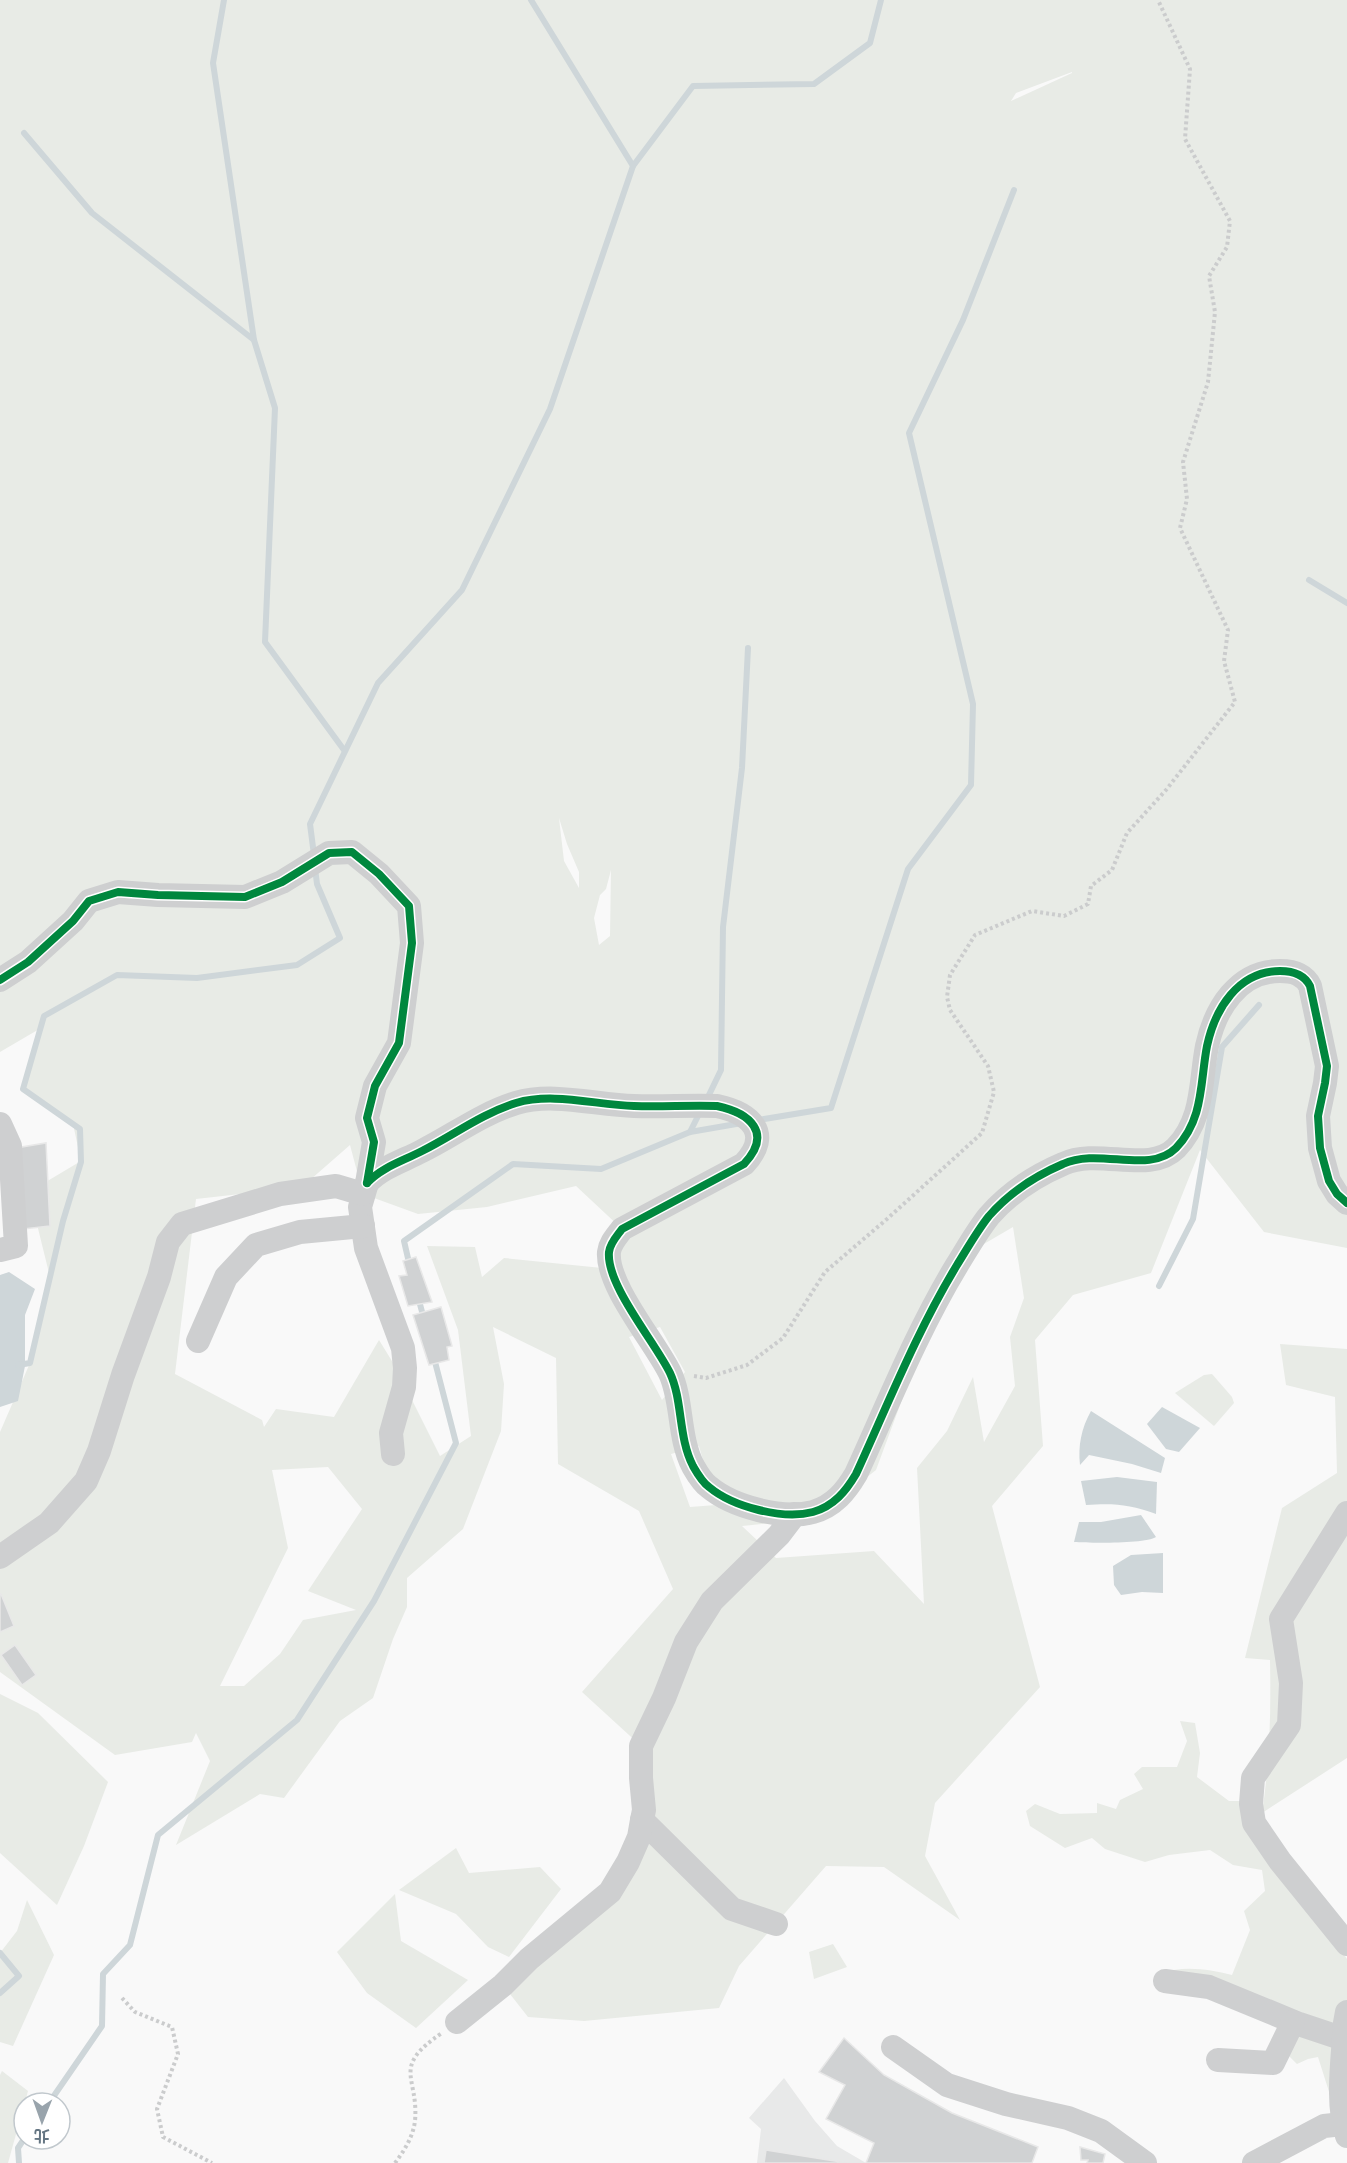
<svg xmlns="http://www.w3.org/2000/svg" width="1347" height="2163" viewBox="0 0 1347 2163" font-family="'Asap Condensed','Noto Sans TC',sans-serif">
<style>
.built{fill:#e8e9e9}
.green{fill:#e8ebe6;fill-rule:evenodd}
.water{fill:#ced6d9}
.lines{fill:none;stroke-linecap:round;stroke-linejoin:round}
.stream{stroke:#ced6d9;stroke-width:6}
.building{fill:#d0d2d3;stroke:#e8e8e8;stroke-width:1.5}
.path{stroke:#cbcccd;stroke-width:4;stroke-dasharray:3 3;stroke-linecap:butt}
.minor{stroke:#cecfd0;stroke-width:24}
.cycleway-casing{stroke:#fff;stroke-width:11}
.cycleway{stroke:#00873e;stroke-width:8}
</style>
<rect width="100%" height="100%" fill="#f9f9f9"/>
<path class="built" d="M784 2078 815 2121 837 2146 866 2163H757L761 2129 749 2118Z"/>
<g class="green">
<path d="M0 0H1347V1248L1264 1232 1200 1150 1151 1273 1073 1295 1035 1340 1043 1446 992 1506 1040 1687 935 1803 925 1856 960 1920 884 1867 826 1866 739 1966 719 2008 584 2021 528 2017 503 1985 628 1862 641 1746 582 1692 673 1589 639 1511 558 1464 556 1358 493 1327 504 1384 501 1431 463 1529 407 1578V1607L393 1639 373 1698 340 1721 284 1798 260 1794 176 1845 210 1761 196 1733 192 1742 115 1755 0 1672V1432L30 1363 50 1277 29 1192 81 1161 73 1124 23 1089 41 1028 0 1052ZM1072 72V73L1011 101 1016 93ZM559 818 567 844 579 872V888L564 861ZM611 870 610 936 599 945 594 918 600 895 606 889ZM350 1145 363 1194 418 1214 487 1207 576 1186 622 1229 612 1269 504 1258 482 1277 475 1247 427 1246 458 1330 471 1436 440 1456 395 1366 379 1340 334 1417 276 1409 264 1427 262 1420 175 1374 196 1199 302 1187ZM1013 1227 1024 1298 1010 1337 1015 1386 984 1442 973 1377 947 1431 917 1468 924 1604 874 1551 776 1558 742 1526 814 1519 876 1470 953 1262ZM660 1327 685 1372 662 1400 629 1337ZM699 1446 716 1505 690 1507 671 1454ZM328 1467 362 1509 308 1591 356 1610 303 1620 280 1654 244 1686H220L288 1548 272 1470Z"/>
<path d="M1280 1344 1347 1349V1758L1262 1813 1328 1931 1347 1959V2125L1331 2098 1318 2057 1308 2059 1297 2064 1286 2053V2038L1307 2032 1159 1974C1182 1965 1208 1969 1232 1975L1250 1930 1244 1911 1265 1891 1262 1870 1233 1865 1210 1850 1169 1855 1145 1862 1105 1849 1092 1838 1065 1848 1030 1826 1026 1811 1035 1804 1060 1814 1097 1813V1803L1116 1809 1120 1800 1143 1789 1134 1774 1142 1767H1177L1187 1741 1180 1721 1195 1723 1200 1753 1197 1777 1229 1801H1243L1262 1813C1270 1760 1271 1714 1270 1660L1245 1658 1282 1508 1337 1473 1335 1397 1286 1385Z"/>
<path d="M1212 1374 1232 1397 1234 1403 1214 1426 1175 1393 1204 1375Z"/>
<path d="M0 1694 38 1713 108 1782 84 1846 57 1905 0 1853Z"/>
<path d="M456 1848 469 1873 540 1867 561 1889 509 1957 488 1947 456 1914 399 1890Z"/>
<path d="M395 1894 401 1941 468 1980 416 2028 367 1993 337 1952Z"/>
<path d="M27 1900 54 1955 13 2046 0 2042V1953L17 1931Z"/>
<path d="M833 1944 847 1967 814 1979 809 1952Z"/>
<path d="M2 2071 28 2091 8 2163H0V2075Z"/>
</g>
<g class="water">
<path d="M9 1272 35 1289 25 1315V1366L18 1401 0 1407V1275Z"/>
<path d="M1162 1407 1200 1428 1179 1452 1166 1449 1147 1424Z"/>
<path d="M1091 1411 1165 1458 1161 1473 1132 1464 1089 1455 1080 1465C1078 1446 1081 1429 1091 1411Z"/>
<path d="M1117 1477 1157 1482 1156 1514C1130 1504 1112 1503 1086 1505L1081 1481Z"/>
<path d="M1141 1515 1156 1537C1146 1544 1089 1543 1074 1542L1079 1522H1101Z"/>
<path d="M1163 1553V1593L1142 1592 1121 1595 1114 1585 1113 1566 1131 1555Z"/>
</g>
<g class="lines">
<g class="stream">
<path d="M224 0 213 63 254 340"/>
<path d="M24 133 92 213 254 340 275 408 265 642 344 750"/>
<path d="M633 166 693 86 814 84 870 43 881 0"/>
<path d="M1309 580 1347 603"/>
<path d="M314 855 310 824 378 683 462 590 550 409 633 166 531 0"/>
<path d="M707 1099 721 1070 723 927 742 768 748 648"/>
<path d="M758 1120 831 1108 908 869 971 785 973 704 909 433 963 320 1014 190"/>
<path d="M690 1132 701 1110"/>
<path d="M410 1267 404 1241 513 1164 601 1169 690 1132 742 1123"/>
<path d="M1159 1286 1193 1219 1222 1047 1259 1005"/>
<path d="M418 1297 424 1319"/>
<path d="M18 1365 30 1363 63 1221 81 1162 80 1129 23 1089 44 1016 117 975 197 978 297 965 340 938 317 884 315 868"/>
<path d="M0 1953 19 1976 0 1993"/>
<path d="M49 2103 102 2026 103 1974 130 1945 158 1835 297 1720 374 1601 456 1443 434 1358"/>
<path d="M19 2163 18 2148 24 2139"/>
</g>
</g>
<g class="building">
<path d="M46 1143 50 1226 23 1229 16 1148Z"/>
<path d="M416 1257 432 1302 408 1306 399 1276 407 1275 403 1261Z"/>
<path d="M441 1307 452 1346 447 1347 449 1360 429 1365 413 1315Z"/>
<path d="M0 1594H1L14 1626 0 1632Z"/>
<path d="M15 1645 36 1675 22 1685 1 1655Z"/>
<path d="M844 2038 884 2075 952 2113 1038 2147 1032 2163H866L874 2143 826 2119 845 2085 819 2072Z"/>
<path d="M1080 2147 1105 2154 1103 2163H1087L1088 2160H1081Z"/>
<path d="M766 2150 847 2163H764Z"/>
</g>
<g class="lines">
<g class="path">
<path d="M694 1376 706 1378 747 1365 783 1338 825 1272 887 1219 982 1133 994 1092 988 1066 950 1010 947 997 950 975 975 935 1032 911 1064 916 1088 904 1091 886 1112 870 1127 833 1166 790 1235 702 1224 661 1228 630 1180 528 1187 499 1183 462 1208 382 1215 312 1209 276 1227 247 1230 221 1185 139 1190 69 1158 0"/>
<path d="M122 1998 135 2012 172 2027 178 2054 157 2109 163 2137 212 2163"/>
<path d="M395 2163C404 2151 413 2137 415 2121 419 2076 390 2068 442 2033"/>
</g>
<g class="minor">
<path d="M0 980 28 962 73 921 89 901 118 892 158 895 245 897 282 882 329 853 352 852 379 874 409 906 412 943 399 1043 375 1086 367 1118 374 1142 367 1183 360 1207 366 1248 403 1348 405 1368 404 1387 391 1433 393 1454"/>
<path d="M0 1124 10 1146 16 1246 0 1250"/>
<path d="M367 1183C382 1167 403 1161 422 1151 454 1135 481 1114 516 1103 553 1092 596 1105 634 1106 662 1107 689 1105 717 1106 750 1113 773 1133 744 1164L622 1229C617 1236 610 1243 609 1252 606 1285 655 1342 670 1373 683 1401 678 1437 693 1466 697 1473 702 1482 709 1487 733 1507 783 1520 813 1512 834 1506 846 1491 856 1474 888 1404 917 1331 957 1265 967 1249 977 1231 989 1216 1009 1193 1035 1176 1063 1164 1099 1147 1149 1175 1176 1148 1204 1119 1200 1082 1207 1046 1215 1009 1238 971 1280 971 1293 971 1304 974 1310 986L1327 1066 1325 1083 1318 1116 1320 1148 1329 1181 1337 1194 1347 1203"/>
<path d="M198 1341 226 1277 256 1245 300 1232 363 1226"/>
<path d="M1347 1513 1281 1619 1291 1683 1289 1725 1253 1778 1251 1804 1254 1823 1280 1861 1347 1944"/>
<path d="M0 1557 49 1523 86 1481 99 1451 123 1375 159 1277 168 1242 182 1224 280 1194 336 1186 363 1194"/>
<path d="M642 1820 732 1909 776 1924"/>
<path d="M1165 1981 1209 1987 1299 2024 1344 2039"/>
<path d="M1347 2012 1345 2023C1343 2060 1336 2101 1347 2136"/>
<path d="M457 2022 503 1985 529 1959 610 1892 628 1862 639 1837 642 1820 644 1810 641 1778V1746L664 1698 686 1642 712 1601 779 1535 795 1514"/>
<path d="M893 2047 947 2085 1006 2104 1068 2118 1101 2131 1145 2163"/>
<path d="M1218 2060 1273 2063 1293 2022"/>
<path d="M1254 2163 1324 2126 1343 2124"/>
</g>
<g class="cycleway-casing">
<g id="cycleway">
<path d="M0 980 28 962 73 921 89 901 118 892 158 895 245 897 282 882 329 853 352 852 379 874 409 906 412 943 399 1043 375 1086 367 1118 374 1142 367 1183"/>
<path d="M367 1183C382 1167 403 1161 422 1151 454 1135 481 1114 516 1103 553 1092 596 1105 634 1106 662 1107 689 1105 717 1106 750 1113 773 1133 744 1164L622 1229C617 1236 610 1243 609 1252 606 1285 655 1342 670 1373 683 1401 678 1437 693 1466 697 1473 702 1482 709 1487 733 1507 783 1520 813 1512 834 1506 846 1491 856 1474 888 1404 917 1331 957 1265 967 1249 977 1231 989 1216 1009 1193 1035 1176 1063 1164 1099 1147 1149 1175 1176 1148 1204 1119 1200 1082 1207 1046 1215 1009 1238 971 1280 971 1293 971 1304 974 1310 986L1327 1066 1325 1083 1318 1116 1320 1148 1329 1181 1337 1194 1347 1203"/>
</g>
</g>
<use href="#cycleway" class="cycleway"/>
</g>
<g transform="translate(42 2121) rotate(181)"><circle r="28" fill="#ffffff" stroke="#c1c8cd" stroke-width="1.5"/>
<path d="M0-4.5L10 22L0 15L-10 22Z" fill="#99a4ac"/>
<text y="-9" font-size="16" font-weight="bold" text-anchor="middle" fill="#657683">北</text>
</g>
</svg>
